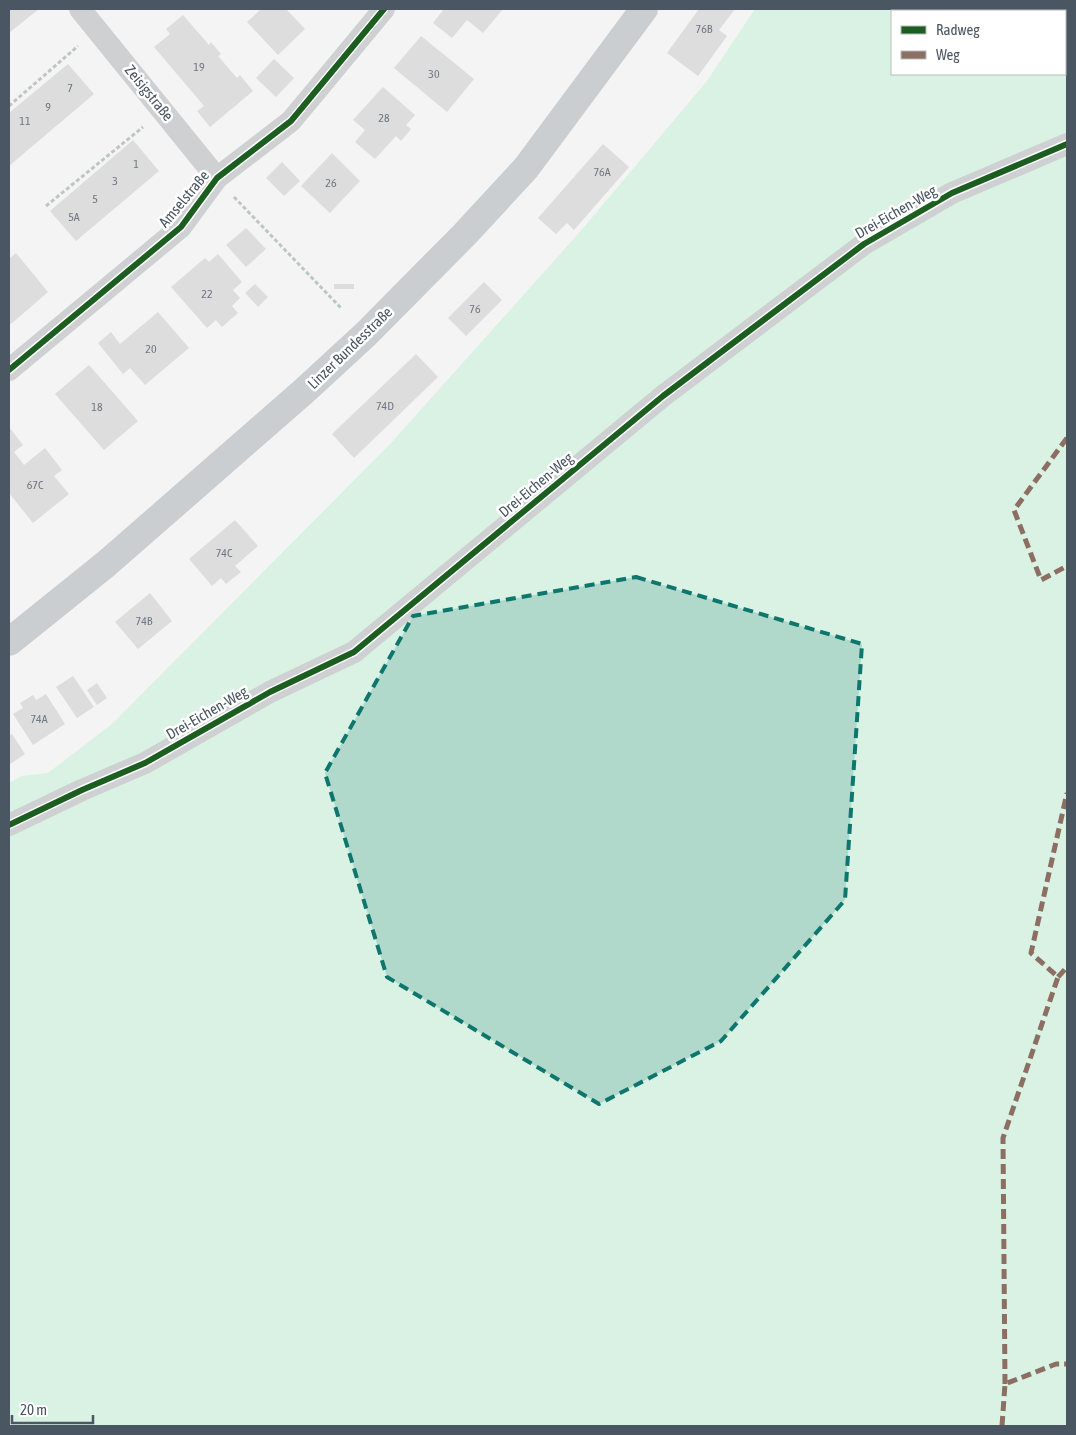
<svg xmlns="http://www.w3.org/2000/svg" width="1076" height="1435" viewBox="0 0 1076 1435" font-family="'Asap Condensed',sans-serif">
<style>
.green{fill:#d9f2e3;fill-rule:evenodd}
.building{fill:#ddddde}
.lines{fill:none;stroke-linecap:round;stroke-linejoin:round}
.path{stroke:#bcc7c4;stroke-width:3;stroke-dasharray:4 2.5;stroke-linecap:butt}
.street{stroke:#ced0d2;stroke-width:22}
.primary{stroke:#caced1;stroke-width:28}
.quiet{stroke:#8d6e63;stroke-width:5;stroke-dasharray:10 5;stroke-linecap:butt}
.cycleway-casing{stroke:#fff;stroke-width:9}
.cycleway{stroke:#1b5e20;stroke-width:6}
.marked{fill:#0f766e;fill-opacity:0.2;stroke:#0f766e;stroke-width:4;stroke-dasharray:10 6;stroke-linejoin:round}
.labels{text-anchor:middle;stroke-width:5;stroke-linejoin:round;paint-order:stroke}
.number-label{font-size:12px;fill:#707881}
.street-label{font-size:15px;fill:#4a5661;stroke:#fff}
</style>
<rect width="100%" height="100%" fill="#f4f4f4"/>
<path class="green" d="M755 9H1067V1426H9V783L22 776 48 773 112 724 391 443 578 234 707 81ZM892 11H1065V74H892Z"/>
<g class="building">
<path d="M9 9H39L9 33Z"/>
<path d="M261 9H286L305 29 278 55 247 22Z"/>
<path d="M444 9H503L483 33 467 20 452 38 433 23Z"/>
<path d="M699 9H735L719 30 727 36 698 76 667 53Z"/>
<path d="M183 15 209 45 211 42 221 54 218 56 237 78 240 75 253 91 210 127 197 111 204 106 154 47 170 34 166 29Z"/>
<path d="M421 36 474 79 447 112 394 68Z"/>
<path d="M274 59 294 78 276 97 256 78Z"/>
<path d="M68 64 94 94 9 166V113Z"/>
<path d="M383 87 415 115 406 125 411 129 401 141 396 136 375 159 355 142 365 130 353 120Z"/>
<path d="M133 140 159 171 76 241 50 211Z"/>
<path d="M603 144 629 167 574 230 567 223 556 234 538 218Z"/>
<path d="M332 153 360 181 330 213 301 186Z"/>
<path d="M282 162 300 181 284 196 266 178Z"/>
<path d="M246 228 266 249 246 267 226 245Z"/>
<path d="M16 253 48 292 11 324 9 322V259Z"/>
<path d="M218 254 242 282 233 290 240 298 232 306 238 313 222 327 216 320 207 328 171 287 205 258 209 262Z"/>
<path d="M484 282 502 300 466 336 448 318Z"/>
<path d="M255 284 268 297 258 307 245 293Z"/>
<rect x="334" y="284" width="20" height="5"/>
<path d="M158 312 189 348 145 385 130 368 123 374 98 343 111 332 120 344Z"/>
<path d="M416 354 438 377 354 458 332 434Z"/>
<path d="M89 365 138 421 104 450 55 394Z"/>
<path d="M9 427 23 445 14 452 24 465 45 448 62 470 54 476 69 494 33 523 9 493Z"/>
<path d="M235 520 258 546 235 566 241 572 226 584 221 578 212 586 189 559Z"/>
<path d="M150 593 172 621 138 649 115 622Z"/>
<path d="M73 676 94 707 77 718 56 687Z"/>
<path d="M97 683 107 698 97 705 87 690Z"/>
<path d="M46 694 65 724 33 745 13 714 23 708 20 703 33 695 36 700Z"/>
<path d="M12 734 25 754 9 765V736Z"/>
</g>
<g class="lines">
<g class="path">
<path d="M9 106 78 46"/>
<path d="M234 197 341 308"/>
<path d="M46 206 143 127"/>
</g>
<g class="street">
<path d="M80 9 217 178"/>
<path d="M9 370 181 227 217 178 291 121 384 9"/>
<path d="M9 825 82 790 145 763 270 692 354 652 663 396 864 244 952 193 1067 144"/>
</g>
<path class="primary" d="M9 642 106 564 303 392 366 334 465 234 526 168 644 9"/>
<g class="quiet">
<path d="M1067 438 1014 510 1041 580 1067 566"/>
<path d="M1058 977 1067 967"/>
<path d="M1005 1384 1003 1138 1058 977 1031 953 1067 793"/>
<path d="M1002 1426 1005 1384 1056 1364H1067"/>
</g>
<g class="cycleway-casing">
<g id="cycleway">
<path d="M9 370 181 227 217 178 291 121 384 9"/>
<path d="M9 825 82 790 145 763 270 692 354 652 663 396 864 244 952 193 1067 144"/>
</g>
</g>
<use href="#cycleway" class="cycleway"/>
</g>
<path class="marked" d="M636 577 862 644 845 900 721 1041 599 1104 387 977 325 773 413 616Z"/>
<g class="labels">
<g class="number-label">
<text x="704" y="33">76B</text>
<text x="199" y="71">19</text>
<text x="434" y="78">30</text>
<text x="70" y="92">7</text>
<text x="48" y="111">9</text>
<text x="384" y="122">28</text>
<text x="25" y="125">11</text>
<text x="136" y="168">1</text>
<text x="602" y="176">76A</text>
<text x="115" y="185">3</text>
<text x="331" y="187">26</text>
<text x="95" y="203">5</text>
<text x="74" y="221">5A</text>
<text x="207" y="298">22</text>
<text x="475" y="313">76</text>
<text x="151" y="353">20</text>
<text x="385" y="410">74D</text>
<text x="97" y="411">18</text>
<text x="35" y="489">67C</text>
<text x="224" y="557">74C</text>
<text x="144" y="625">74B</text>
<text x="39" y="723">74A</text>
</g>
<g class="street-label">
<text transform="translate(149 93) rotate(51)" y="5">Zeisigstraße</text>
<text transform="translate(184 199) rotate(-50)" y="5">Amselstraße</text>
<text transform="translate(896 212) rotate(-30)" y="5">Drei-Eichen-Weg</text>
<text transform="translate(350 348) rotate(-44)" y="5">Linzer Bundesstraße</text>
<text transform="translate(536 485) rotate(-40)" y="5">Drei-Eichen-Weg</text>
<text transform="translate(207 713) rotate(-30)" y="5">Drei-Eichen-Weg</text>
</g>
</g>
<rect width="1076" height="1435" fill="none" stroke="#4a5661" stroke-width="20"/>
<rect x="891" y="10" width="175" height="65" fill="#ffffff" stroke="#b7bbc0"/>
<rect x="901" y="26" width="25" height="8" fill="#1b5e20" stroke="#b7bbc0"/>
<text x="936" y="35" font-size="15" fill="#4a5661">Radweg</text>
<rect x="901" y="51" width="25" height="8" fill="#8d6e63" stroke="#b7bbc0"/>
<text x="936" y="60" font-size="15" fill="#4a5661">Weg</text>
<path d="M12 1415v8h81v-8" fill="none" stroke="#4a5661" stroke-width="2.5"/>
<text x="20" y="1415" font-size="15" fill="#4a5661" stroke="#ffffff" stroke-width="4" paint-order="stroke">20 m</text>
</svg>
